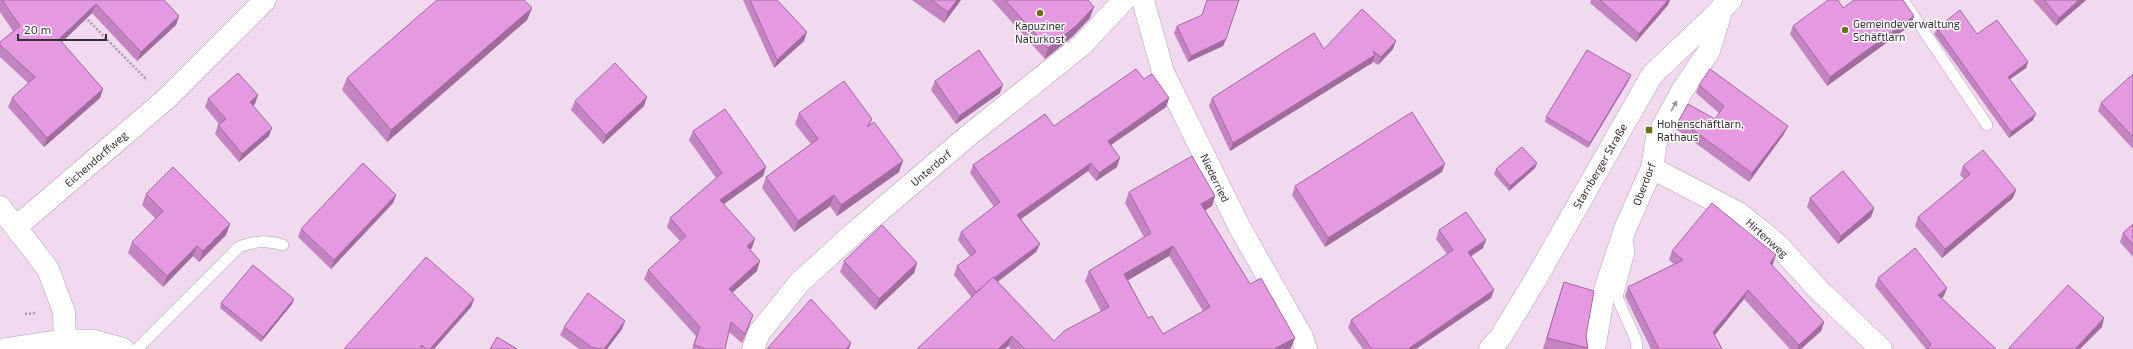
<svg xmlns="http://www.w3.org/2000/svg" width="2133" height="349" viewBox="0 0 2133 349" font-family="'Exo 2',sans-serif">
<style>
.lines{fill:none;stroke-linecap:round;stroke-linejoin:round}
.lane-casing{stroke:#b59fb3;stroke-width:12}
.street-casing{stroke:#b59fb3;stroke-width:23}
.secondary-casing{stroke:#b59fb3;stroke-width:23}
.path{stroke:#aa97a8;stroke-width:2.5;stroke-dasharray:2 2;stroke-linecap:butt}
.lane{stroke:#fff;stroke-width:11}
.street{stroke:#fff;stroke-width:22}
.secondary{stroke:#fff;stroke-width:22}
.wall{fill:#c484c1;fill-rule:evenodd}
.shaded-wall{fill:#a06b9d}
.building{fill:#e499e0;stroke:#a06b9d;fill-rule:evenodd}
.oneway{fill:#9b969a}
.poi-dot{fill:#6e7014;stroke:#fff;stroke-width:1.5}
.labels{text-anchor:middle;stroke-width:3;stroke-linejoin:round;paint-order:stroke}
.poi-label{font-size:11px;fill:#372e36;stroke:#fff;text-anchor:start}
.street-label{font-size:11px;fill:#372e36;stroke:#fff}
</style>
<rect width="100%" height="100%" fill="#f1d9ef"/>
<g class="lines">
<g class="lane-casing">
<g id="lane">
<path d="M1903 0 1987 125"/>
<path d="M1627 238 1629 252 1617 297 1636 340 1637 349"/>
<path d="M137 349 239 247C256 241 266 240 283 245"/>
</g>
</g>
<g class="street-casing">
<g id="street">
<path d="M1143 0 1163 72 1240 228 1302 337 1306 349"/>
<path d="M1652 168 1740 214 1777 244 1817 288 1881 349"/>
<path d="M0 207 48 269 64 312 65 340"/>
<path d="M16 227 165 100 265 0"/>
<path d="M753 349 759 333 800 282 854 233 969 135 1082 45 1124 0"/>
<path d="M1594 349 1604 293 1625 229 1652 168 1657 137 1682 91 1709 51 1723 5"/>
</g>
</g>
<g class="secondary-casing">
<g id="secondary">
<path d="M6 349 65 340 95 341 123 349"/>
<path d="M1490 349 1500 338 1534 282 1652 75 1731 0"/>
</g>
</g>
<g class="path">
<path d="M85 17 147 80"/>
<path d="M25 314 36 313"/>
</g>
<use href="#lane" class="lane"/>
<use href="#street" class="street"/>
<use href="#secondary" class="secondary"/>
</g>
<g class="wall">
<path d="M0 0H164L179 16 176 25 137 61 92 13 62 42 103 89 100 98 44 147 8 107 12 98 28 83 0 57V42L13 31 0 12Z"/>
<path d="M743 0H777L804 41 774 68Z"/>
<path d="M912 0H961L944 23Z"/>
<path d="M992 0H1088L1090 18 1073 36 1045 59Z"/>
<path d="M1591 0H1670L1668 5 1636 42 1590 3Z"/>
<path d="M2033 0H2086L2056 26Z"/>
<path d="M532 8 527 20 387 142 342 90 347 78Z"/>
<path d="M1843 8 1914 16 1911 25 1827 86 1790 34 1793 26Z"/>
<path d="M1177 26 1226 39 1223 46 1188 62 1174 33Z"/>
<path d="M1937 28 1977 34 2028 62 2026 68 2010 79 2033 120 2009 138 1934 34Z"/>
<path d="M1324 49H1393L1378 65 1373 62 1372 63 1230 151 1209 106 1212 98Z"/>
<path d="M2133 74V149L2098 111 2101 103Z"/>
<path d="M1144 79 1169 98 1166 107 1111 145 1117 167 1096 181 1088 171 1021 219 1040 244 1036 252 998 282 1054 341 1101 311 1085 281 1089 271 1144 237 1125 203 1129 192 1215 196 1212 206 1205 210 1250 284 1291 348 1289 349H1011L1008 346 1005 349H917L972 298 954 275 957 266 970 256 958 240 961 232 994 207 970 173 973 165 1054 126ZM1169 256 1203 311 1163 334 1148 318 1128 280Z"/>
<path d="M1629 80 1588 148 1545 122 1546 117Z"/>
<path d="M935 81 1000 93 956 124 931 90Z"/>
<path d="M1699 85 1784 134 1749 182 1676 129 1679 120 1715 119 1719 113 1696 93Z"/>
<path d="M208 99 255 104 253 105 269 136 239 162 215 134 218 125 219 124 205 107Z"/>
<path d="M575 101 644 106 603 144 571 110Z"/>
<path d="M799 113 872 119 870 125 899 172 837 216 830 206 794 232 762 188 766 177 811 144 795 124Z"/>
<path d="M693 131 766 167 763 176 724 204 752 248 750 249 757 271 732 293 753 315 742 343 729 332 725 349H692L696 336 644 279 648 270 680 241 667 227 670 218 716 178 689 140Z"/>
<path d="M1963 166 2013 198 1942 258 1915 226 1918 217 1964 179 1960 175Z"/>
<path d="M1535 168 1509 191 1494 174 1496 169Z"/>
<path d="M1442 172 1325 247 1292 195 1295 186Z"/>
<path d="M146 194 230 224 226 235 199 262 193 256 163 287 128 253 132 242 156 219 142 205Z"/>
<path d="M396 195 393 203 331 269 298 237 301 229Z"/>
<path d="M1810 198 1874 208 1871 217 1838 244 1807 207Z"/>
<path d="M2133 224V257L2120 242 2123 233Z"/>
<path d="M1439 230 1483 248 1471 256 1494 290 1491 298 1416 349H1363L1348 328 1351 320 1447 254 1436 239Z"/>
<path d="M1672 251 1773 264 1772 266 1824 322 1821 331 1801 349H1790L1744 299 1715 335 1722 349H1651L1625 296 1628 287 1674 264 1669 260Z"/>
<path d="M844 261 917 263 914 273 875 310 840 272Z"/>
<path d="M1878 278 1944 296 1942 298 1996 349H1926L1875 286Z"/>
<path d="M1564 282 1586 336 1588 349H1543L1560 293Z"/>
<path d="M294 299 292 304 261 342 220 308 221 303Z"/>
<path d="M474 299 471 307 434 349H344Z"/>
<path d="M564 327 622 329 607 349H579L560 335Z"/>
</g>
<g class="shaded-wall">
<path d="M957 0H961L944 23 948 12Z"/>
<path d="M1668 0H1670L1668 5 1636 42 1639 34Z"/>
<path d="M2079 0H2086L2056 26 2059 18Z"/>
<path d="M96 4 92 13 56 48 59 39Z"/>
<path d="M1094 7 1090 18 1073 36 1045 59 1048 48Z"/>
<path d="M532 8 527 20 387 142 391 130Z"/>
<path d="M179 16 176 25 137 61 141 52Z"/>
<path d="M1914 16 1911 25 1827 86 1830 77Z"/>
<path d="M807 32 804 41 774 68 777 60Z"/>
<path d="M1226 39 1223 46 1188 62 1191 56Z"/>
<path d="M1396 41 1393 49 1378 65 1381 57Z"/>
<path d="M1375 55 1372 63 1230 151 1233 143Z"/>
<path d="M2028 62 2026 68 2006 82 2008 77Z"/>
<path d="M1631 75 1629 80 1588 148 1590 143Z"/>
<path d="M1003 85 1000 93 956 124 959 116Z"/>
<path d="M103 89 100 98 44 147 47 138Z"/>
<path d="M258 95 255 104 247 110 250 102Z"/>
<path d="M647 97 644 106 603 144 606 135Z"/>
<path d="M1169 98 1166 107 1105 149 1108 141Z"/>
<path d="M2036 114 2033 120 2009 138 2011 132Z"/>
<path d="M1788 126 1784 134 1749 182 1752 173Z"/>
<path d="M272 128 269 136 239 162 242 154Z"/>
<path d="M1120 158 1117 167 1096 181 1099 173Z"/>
<path d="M903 161 899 172 837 216 841 205Z"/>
<path d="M1091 163 1088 171 1014 224 1017 215Z"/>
<path d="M1537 163 1535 168 1509 191 1510 186Z"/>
<path d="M1445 164 1442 172 1325 247 1328 238Z"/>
<path d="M766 167 763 176 717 209 720 200Z"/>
<path d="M2016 190 2013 198 1942 258 1945 249Z"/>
<path d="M396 195 393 203 331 269 334 260Z"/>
<path d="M834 195 830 206 794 232 798 221Z"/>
<path d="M1215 196 1212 206 1198 215 1201 204Z"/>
<path d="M1874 208 1871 217 1838 244 1841 236Z"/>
<path d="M230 224 226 235 199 262 203 251Z"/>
<path d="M755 239 752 248 743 255 747 246Z"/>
<path d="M1486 240 1483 248 1465 260 1468 252Z"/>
<path d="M1040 244 1036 252 973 300 976 292Z"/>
<path d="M197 246 193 256 163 287 167 276Z"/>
<path d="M1173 246 1169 256 1120 285 1124 274Z"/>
<path d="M1776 255 1773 264 1766 272 1770 263Z"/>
<path d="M760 261 757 271 726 298 729 289Z"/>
<path d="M917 263 914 273 875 310 879 299Z"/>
<path d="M1947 288 1944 296 1935 303 1938 295Z"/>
<path d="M1494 290 1491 298 1416 349H1408Z"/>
<path d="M1748 290 1744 299 1710 341 1713 332Z"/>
<path d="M294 299 292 304 261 342 263 337Z"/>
<path d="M474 299 471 307 434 349H430Z"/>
<path d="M753 315 750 324 742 343 745 334Z"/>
<path d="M2104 318 2102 327 2080 349H2075Z"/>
<path d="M625 321 622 329 607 349H604Z"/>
<path d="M1824 322 1821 331 1801 349H1797L1799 345Z"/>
<path d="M1012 336 1008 346 1005 349H998Z"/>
<path d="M1295 338 1291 348 1289 349H1274Z"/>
<path d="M851 343 849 349H846Z"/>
</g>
<g class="building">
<path d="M2 0H164L179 16 141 52 96 4 59 39 103 89 47 138 12 98 35 77 0 45V42L20 26Z"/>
<path d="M437 0H524L532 8 391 130 347 78Z"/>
<path d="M750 0H777L807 32 777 60Z"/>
<path d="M931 0H957L948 12Z"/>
<path d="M1005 0H1088L1094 7 1077 25 1048 48Z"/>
<path d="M1207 0H1239L1226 39 1191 56 1177 26 1202 15Z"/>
<path d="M1600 0H1668L1639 34Z"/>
<path d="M1828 0H1838L1843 8 1854 0H1903L1914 16 1830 77 1793 26Z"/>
<path d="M2044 0H2079L2059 18Z"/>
<path d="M1362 9 1396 41 1381 57 1373 51 1375 55 1233 143 1212 98 1314 33 1324 49Z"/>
<path d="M1960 10 1977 34 1997 20 2028 62 2008 77 2036 114 2011 132 1937 28Z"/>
<path d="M979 50 1003 85 959 116 935 81Z"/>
<path d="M1587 50 1631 75 1590 143 1546 117Z"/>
<path d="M615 63 647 97 606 135 575 101Z"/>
<path d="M1136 69 1144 79 1152 74 1169 98 1108 141 1120 158 1099 173 1091 163 1017 215 1040 244 994 278 993 277 985 285 976 292 957 266 976 252 961 232 1000 202 973 165 1045 114 1054 126Z"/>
<path d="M1710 69 1788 126 1752 173 1679 120 1688 104 1715 119 1724 106 1699 85Z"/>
<path d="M238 73 258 95 250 102 272 128 242 154 218 125 226 119 208 99Z"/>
<path d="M2133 74V137L2101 103Z"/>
<path d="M844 81 872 119 867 127 874 122 903 161 841 205 834 195 798 221 766 177 818 139 799 113Z"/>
<path d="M725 109 766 167 720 200 755 239 747 246 760 261 729 289 753 315 745 334 731 322 725 349H706L694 345 700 327 648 270 686 236 670 218 722 173 693 131Z"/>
<path d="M1412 112 1445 164 1328 238 1295 186Z"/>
<path d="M1522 147 1537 163 1510 186 1496 169Z"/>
<path d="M1983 150 2016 190 1945 249 1918 217 1970 174 1963 166Z"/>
<path d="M1192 156 1215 196 1201 204 1250 284 1261 278 1295 338 1274 349H1025L1012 336 998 349H917L993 277 1054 341 1064 331 1109 307 1089 271 1151 233 1129 192ZM1173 246 1210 307 1163 334 1152 316 1148 318 1124 274Z"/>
<path d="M363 163 396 195 334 260 301 229Z"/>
<path d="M173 167 230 224 203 251 197 246 167 276 132 242 163 211 146 194Z"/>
<path d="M1843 171 1874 208 1841 236 1810 198Z"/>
<path d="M1712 203 1776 255 1770 263 1824 322 1799 345 1748 290 1713 332 1722 349H1659L1628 287 1683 260 1672 251Z"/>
<path d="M1466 212 1486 240 1468 252 1494 290 1408 349H1372L1351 320 1453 250 1439 230Z"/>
<path d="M2133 224V245L2123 233Z"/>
<path d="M882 225 917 263 879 299 844 261Z"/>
<path d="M1915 248 1947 288 1938 295 1996 349H1927L1931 344 1878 278Z"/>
<path d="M426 257 474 299 430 349H426L422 345 419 349H344Z"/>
<path d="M253 265 294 299 263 337 221 303Z"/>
<path d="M1564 282 1594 291 1586 336 1588 348 1547 338Z"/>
<path d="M2068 285 2104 318 2075 349H2008Z"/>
<path d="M588 293 625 321 604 349 593 348 564 327Z"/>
<path d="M811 299 851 343 846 349H767Z"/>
<path d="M497 337 517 349H490Z"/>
</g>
<defs><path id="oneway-solid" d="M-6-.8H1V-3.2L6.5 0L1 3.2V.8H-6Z"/></defs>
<use class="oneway" href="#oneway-solid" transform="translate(1674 106) rotate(-61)"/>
<g class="poi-dot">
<circle cx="1040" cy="13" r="4"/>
<circle cx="1845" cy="30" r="4"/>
<rect x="1645" y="126" width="8" height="8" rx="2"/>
</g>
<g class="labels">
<g class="poi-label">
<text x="1853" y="28">Gemeindeverwaltung<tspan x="1853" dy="13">Schäftlarn</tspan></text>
<text x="1040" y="30" text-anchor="middle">Kapuziner<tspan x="1040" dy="13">Naturkost</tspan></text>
<text x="1657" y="128">Hohenschäftlarn,<tspan x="1657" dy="13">Rathaus</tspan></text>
</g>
<g class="street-label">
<text transform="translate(96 159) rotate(-41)" y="4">Eichendorffweg</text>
<text transform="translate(1600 166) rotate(-60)" y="4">Starnberger Straße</text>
<text transform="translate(931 168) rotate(-40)" y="4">Unterdorf</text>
<text transform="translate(1215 178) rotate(64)" y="4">Niederried</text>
<text transform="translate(1644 184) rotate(-69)" y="4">Oberdorf</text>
<text transform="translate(1767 238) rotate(42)" y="4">Hirtenweg</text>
</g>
</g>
<path d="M18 34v6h88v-6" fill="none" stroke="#372e36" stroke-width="2"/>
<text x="24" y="34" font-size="12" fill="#372e36" stroke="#ffffff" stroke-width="3" paint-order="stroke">20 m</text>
</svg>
